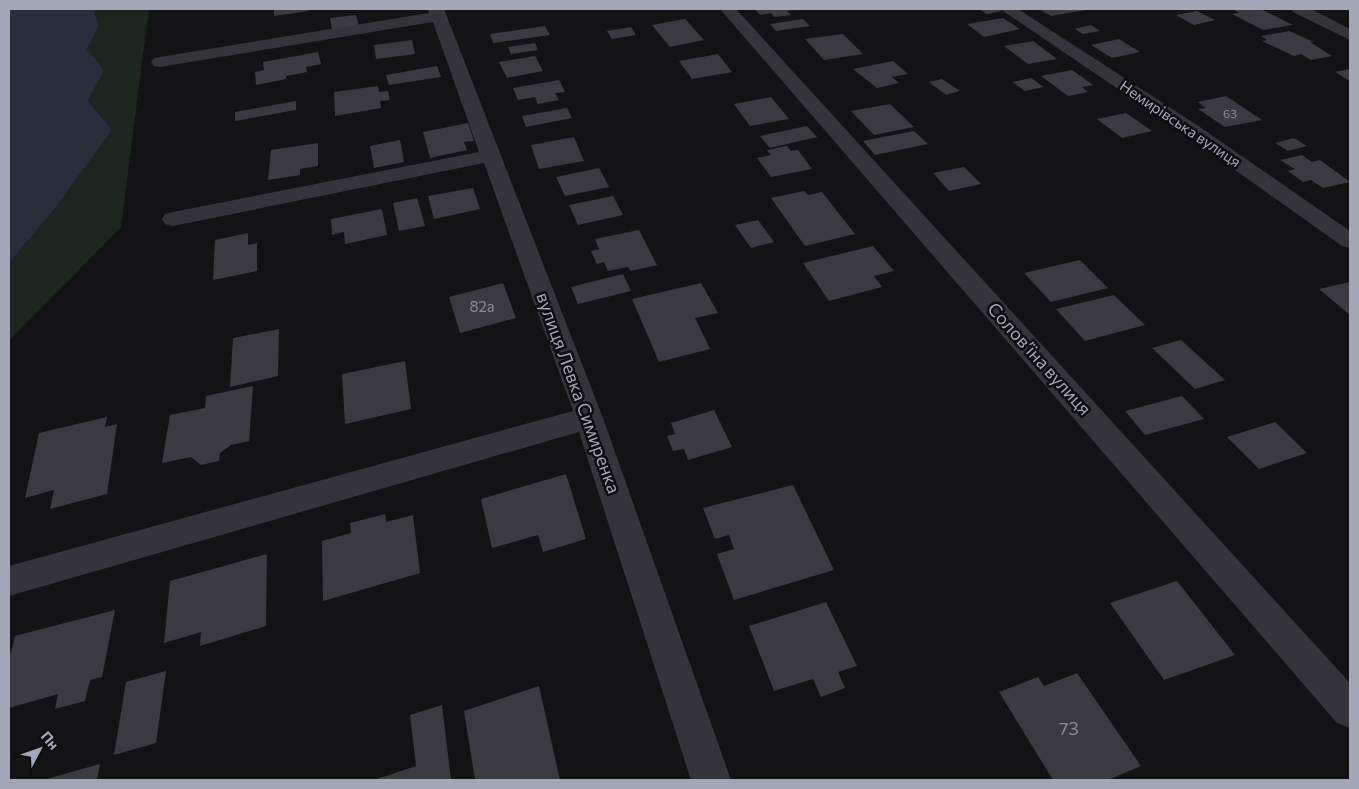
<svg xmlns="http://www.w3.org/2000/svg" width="1359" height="789" viewBox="0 0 1359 789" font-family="Commissioner,sans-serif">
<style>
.green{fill:#1d251f}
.water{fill:#282f3a}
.building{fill:#3a3a40}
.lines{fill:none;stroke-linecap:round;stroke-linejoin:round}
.minor{fill:#34343a;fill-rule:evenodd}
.labels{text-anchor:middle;stroke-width:5;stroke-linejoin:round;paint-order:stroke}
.far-number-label{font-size:12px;fill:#898b98}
.far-street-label{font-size:15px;fill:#a3a6b6;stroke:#0e0e10}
.number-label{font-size:15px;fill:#898b98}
.street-label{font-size:18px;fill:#a3a6b6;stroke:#0e0e10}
.near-number-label{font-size:18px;fill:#898b98}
</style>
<rect width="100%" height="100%" fill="#131315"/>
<path class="green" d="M93 9H149L121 227 9 341V263L56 207 112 130 88 101 104 70 87 49 99 26Z"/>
<path class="water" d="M9 9H93L99 26 87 49 104 70 88 101 112 130 56 207 9 263Z"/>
<g class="building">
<path d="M274 9H309V11L274 16Z"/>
<path d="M755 9H794V10L787 11 791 15 774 17 771 13 760 15Z"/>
<path d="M979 9H998L1002 11 987 14Z"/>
<path d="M1039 9H1084L1086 10 1051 16Z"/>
<path d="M1240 9H1261L1293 25 1263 30 1232 14 1239 13 1234 10Z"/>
<path d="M1197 11 1215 20 1194 25 1176 15Z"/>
<path d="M356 15 359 26 332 30 330 18Z"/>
<path d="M1003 18 1020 29 984 37 967 24Z"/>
<path d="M685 19 704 40 670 47 652 25Z"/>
<path d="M803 19 810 26 776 31 770 24Z"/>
<path d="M1091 25 1100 31 1083 34 1075 29Z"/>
<path d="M545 26 550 35 493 43 490 34Z"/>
<path d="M631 27 636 35 612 39 607 31Z"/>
<path d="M1289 31 1314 42H1310L1332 56 1311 60 1301 54 1294 56 1262 41 1267 40 1261 36Z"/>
<path d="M843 34 863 54 824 60 805 39Z"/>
<path d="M1119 39 1140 52 1112 58 1091 45Z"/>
<path d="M412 40 415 54 376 59 374 45Z"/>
<path d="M1033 41 1057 59 1028 64 1004 46Z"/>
<path d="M535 43 538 50 511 54 508 47Z"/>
<path d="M318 52 321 64 306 67 307 72 286 76V79L256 85 255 72 264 70 263 62Z"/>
<path d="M718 54 732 72 692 79 679 61Z"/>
<path d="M535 56 543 71 507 78 499 62Z"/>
<path d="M893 61 908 74 892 77 899 83 877 88 853 69Z"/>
<path d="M437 66 441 77 389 85 386 75Z"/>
<path d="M1350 69V81L1335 72Z"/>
<path d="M1072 70 1093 85 1082 87 1088 92 1068 96 1041 76Z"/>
<path d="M1031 78 1044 87 1025 91 1012 82Z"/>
<path d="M942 79 960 91 946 95 929 82Z"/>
<path d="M559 80 565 92 555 93 559 100 538 104 535 97 518 100 513 88Z"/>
<path d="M378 86 379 92 388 91 390 100 380 101 381 108 335 116 334 92Z"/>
<path d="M1226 96 1262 120 1225 127 1198 109 1206 108 1198 102Z"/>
<path d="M771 97 789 119 750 126 734 104Z"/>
<path d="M296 101V110L235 121V112Z"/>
<path d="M890 104 914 127 874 135 851 111Z"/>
<path d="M567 108 572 118 526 127 522 116Z"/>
<path d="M1126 113 1152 131 1122 138 1097 119Z"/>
<path d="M468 123 474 141 464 142 467 150 430 158 423 132Z"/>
<path d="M807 126 817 137 770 148 760 136Z"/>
<path d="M914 131 928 144 875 155 863 141Z"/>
<path d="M574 137 584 161 539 169 531 145Z"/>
<path d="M1294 138 1307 146 1288 151 1275 143Z"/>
<path d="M400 140 404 162 374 168 370 146Z"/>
<path d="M318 143V166L300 169V175L268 180 271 150Z"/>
<path d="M787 146 791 151 798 150 812 169 771 177 757 158 771 155 767 150Z"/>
<path d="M1302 155 1312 162 1320 160 1350 182 1323 188 1311 180 1303 182 1288 171 1295 169 1280 160Z"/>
<path d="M964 167 981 184 949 191 933 173Z"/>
<path d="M599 168 609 187 565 196 556 177Z"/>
<path d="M473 188 480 209 434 219 428 196Z"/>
<path d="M804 191 808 195 822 192 855 234 805 246 771 198Z"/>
<path d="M613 196 623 215 578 225 569 205Z"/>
<path d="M417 198 425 226 399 231 393 203Z"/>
<path d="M382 209 387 235 345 244 344 232 332 235 331 219Z"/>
<path d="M758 220 774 242 751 248 735 225Z"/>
<path d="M639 230 657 265 631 271 628 267 608 271 604 262 597 264 591 251 599 249 595 239Z"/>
<path d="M248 233V245L257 243V271L213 280 215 240Z"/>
<path d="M873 246 894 271 874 276 882 287 829 301 803 263Z"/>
<path d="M1080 260 1108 288 1051 302 1024 273Z"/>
<path d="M623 274 631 291 578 304 571 287Z"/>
<path d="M1350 282V315L1319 289Z"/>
<path d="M503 283 516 318 460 333 449 297Z"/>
<path d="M701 283 718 313 695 318 710 349 659 362 632 299Z"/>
<path d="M1114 295 1145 325 1085 341 1056 309Z"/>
<path d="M279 329 278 376 230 387 233 338Z"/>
<path d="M1181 340 1225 380 1195 389 1152 348Z"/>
<path d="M405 361 411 409 345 424 342 374Z"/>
<path d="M253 386 249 441 231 445 220 453 219 461 201 465 191 457 162 463 170 415 205 408 206 396Z"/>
<path d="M1182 396 1204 419 1145 435 1125 411Z"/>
<path d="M714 410 732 447 688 460 684 449 673 451 667 436 675 434 671 423Z"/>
<path d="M107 417 105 427 117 424 107 494 50 509 54 490 25 498 39 433Z"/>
<path d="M1275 422 1307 453 1259 469 1227 437Z"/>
<path d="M566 474 586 539 543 552 538 535 492 548 481 499Z"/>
<path d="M793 485 834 570 734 600 717 554 734 549 729 535 715 539 703 508Z"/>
<path d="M385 514 386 522 413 515 420 573 323 601 322 541 351 533 350 523Z"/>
<path d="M267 554 266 626 200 646 201 632 164 643 170 581Z"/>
<path d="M1177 581 1235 655 1164 680 1110 603Z"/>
<path d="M826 602 857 666 838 672 845 688 821 697 813 679 774 691 749 626Z"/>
<path d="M115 610 102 677 90 680 85 701 55 709 58 694 9 708V660L15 636Z"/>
<path d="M166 671 156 743 114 755 126 682Z"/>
<path d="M1077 673 1141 766 1108 780H1053L999 692 1038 677 1044 686Z"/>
<path d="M539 686 560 780H475L464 711Z"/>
<path d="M442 705 451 780H374L416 766 410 715Z"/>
<path d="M100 764 97 780H43Z"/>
</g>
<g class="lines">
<g class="minor">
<path d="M428 9H444L603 418 731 780H691L579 432 9 596V566L573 411 484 163 173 226 165 224 162 219 165 214 173 212 479 152 433 22 160 67 154 66 151 62 154 58 160 57 429 13Z"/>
<path d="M720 9H736L1350 683V728L1337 723Z"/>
<path d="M1000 9H1018L1197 125 1350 231V248L1342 246 1183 133Z"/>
<path d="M1291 9H1311L1350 29V40L1293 12Z"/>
</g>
</g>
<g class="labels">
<g class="far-number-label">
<text x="1230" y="118">63</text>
</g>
<g class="far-street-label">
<text transform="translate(1180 124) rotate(34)" y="5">Немирівська вулиця</text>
</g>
<g class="number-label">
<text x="482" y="312">82а</text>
</g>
<g class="street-label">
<text transform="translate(1039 359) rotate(48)" y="6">Соловʼїна вулиця</text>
<text transform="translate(578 393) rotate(70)" y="6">вулиця Левка Симиренка</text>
</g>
<g class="near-number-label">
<text x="1069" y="735">73</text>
</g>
</g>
<rect width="1359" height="789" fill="none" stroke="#a3a6b6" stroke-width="20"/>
<g transform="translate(40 749) rotate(49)" stroke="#0e0e10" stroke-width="4" paint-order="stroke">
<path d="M0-4L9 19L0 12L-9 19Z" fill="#a3a6b6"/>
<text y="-8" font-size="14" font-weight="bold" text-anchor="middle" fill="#a3a6b6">Пн</text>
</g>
</svg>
